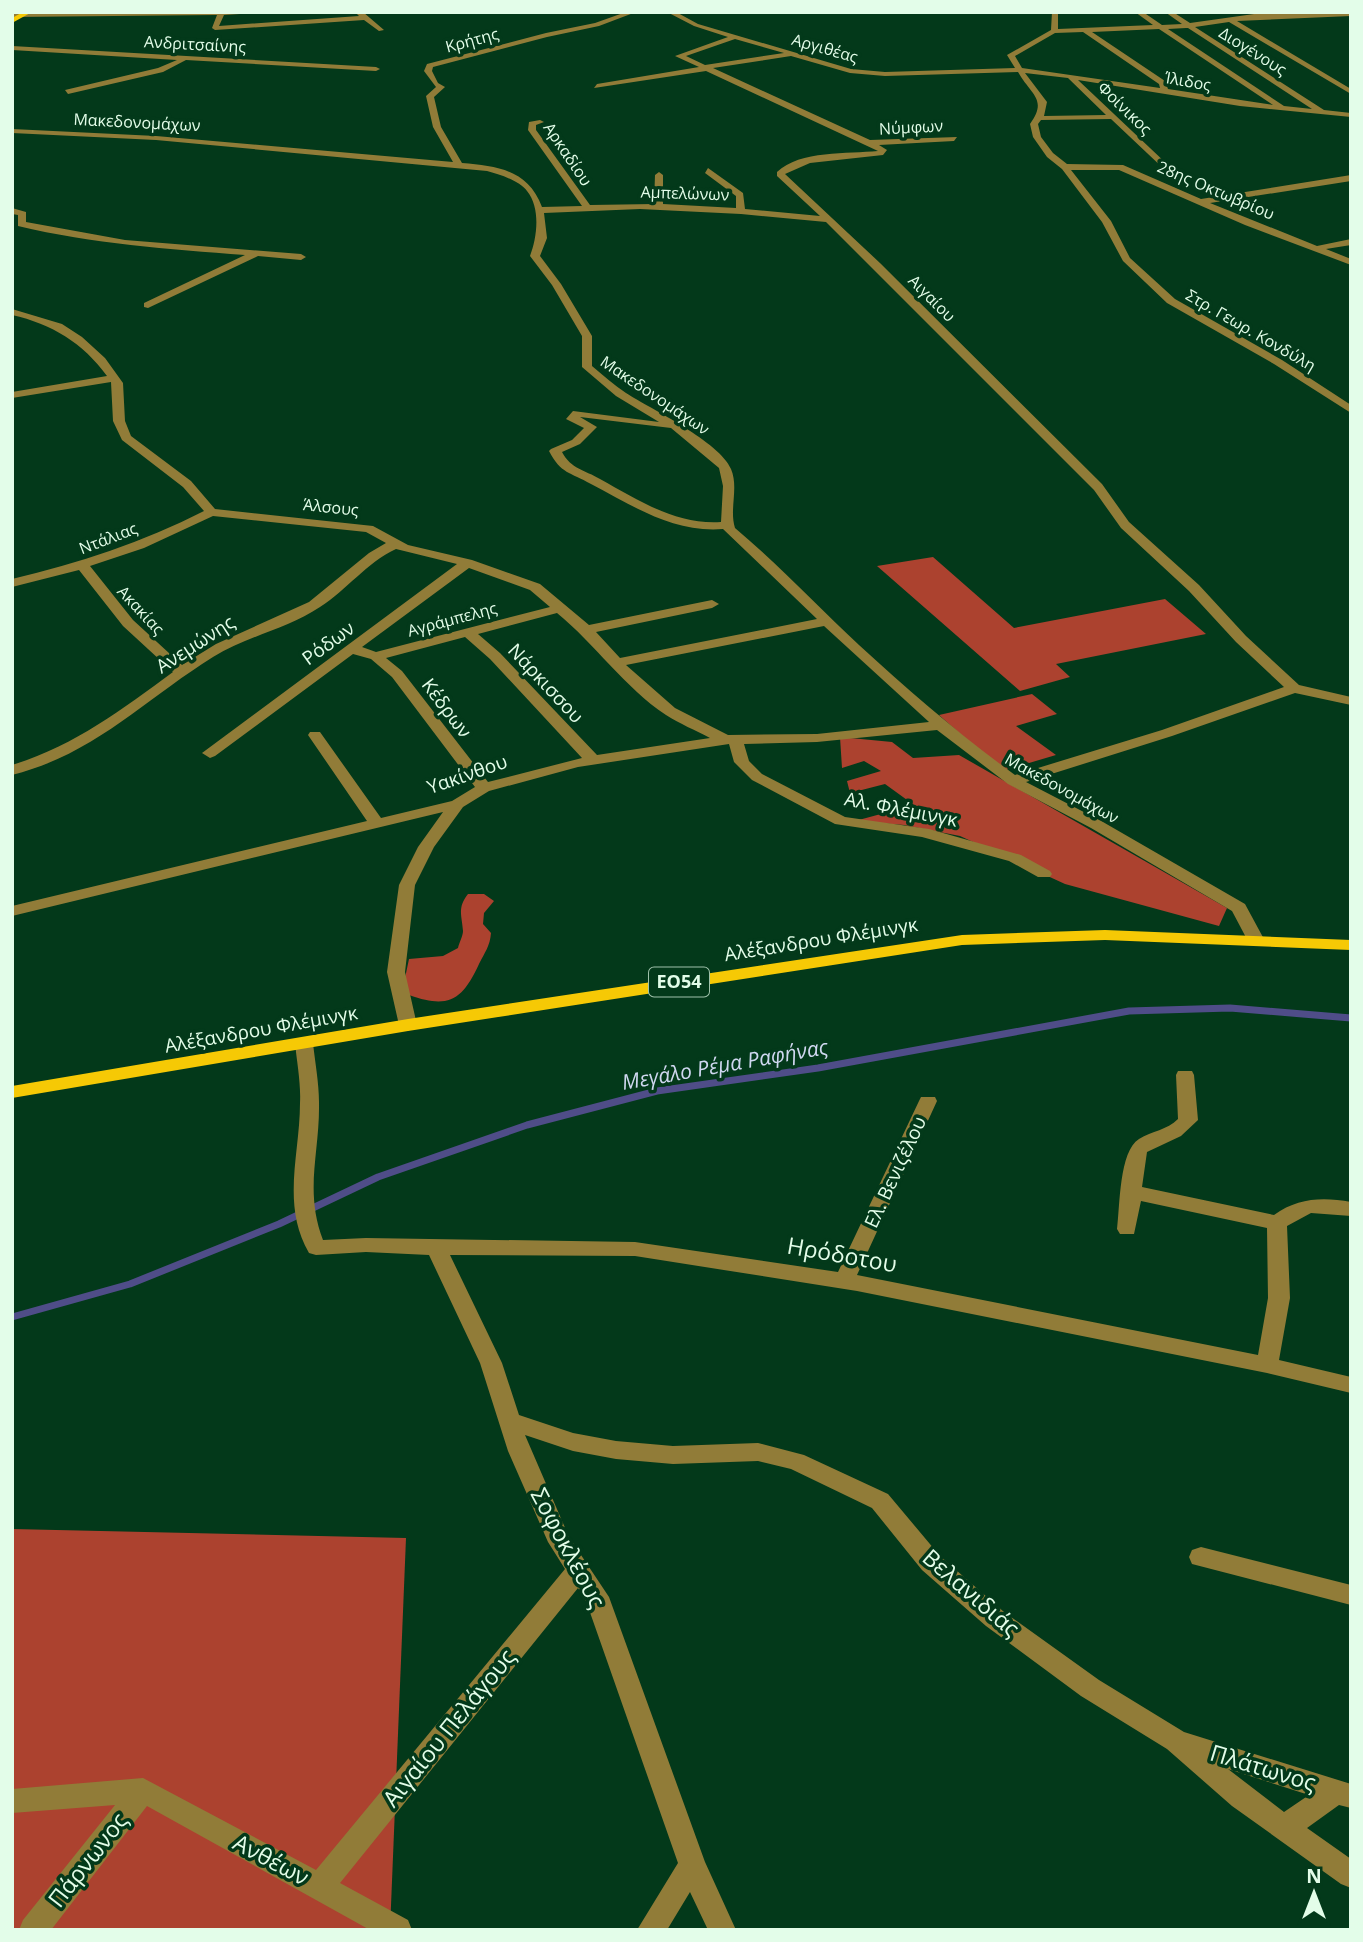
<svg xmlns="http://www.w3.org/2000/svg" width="1363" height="1942" viewBox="0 0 1363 1942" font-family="'Open Sans',sans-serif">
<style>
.forest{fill:#ac422f}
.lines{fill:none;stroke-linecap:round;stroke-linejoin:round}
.stream{stroke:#4f4d88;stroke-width:7}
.minor{fill:#917c38;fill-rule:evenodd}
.major{fill:#f6c905;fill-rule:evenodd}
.labels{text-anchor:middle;stroke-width:7;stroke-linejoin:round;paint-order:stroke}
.far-street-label{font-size:16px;fill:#e3fde9;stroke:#03391a}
.shield{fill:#03391a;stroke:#a0c2ab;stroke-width:2}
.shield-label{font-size:18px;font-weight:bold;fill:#e3fde9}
.street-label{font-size:19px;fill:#e3fde9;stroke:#03391a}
.water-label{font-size:21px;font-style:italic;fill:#cfd7ef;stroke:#03391a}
.near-street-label{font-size:23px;fill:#e3fde9;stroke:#03391a}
</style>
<rect width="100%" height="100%" fill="#03391a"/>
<g class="forest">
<path d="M933 557 1014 628 1165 599 1206 634 1056 664 1070 677 1020 691 877 566Z"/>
<path d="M1032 694 1057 714 1016 726 1056 755 1002 771 939 715Z"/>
<path d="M840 737 892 742 913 758 959 755 1227 908 1219 926 1065 884 960 836 904 825 855 821 914 805 885 784 850 793 847 781 881 771 864 761 842 768Z"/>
<path d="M468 894H484L494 901 484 913 483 924 491 933C490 946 485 952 479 964 462 1001 448 1009 409 995L405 978 409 959 443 956 458 948C459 943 463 936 463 931 462 915 457 908 468 894Z"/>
<path d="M12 1529 406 1538 390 1930H12Z"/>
</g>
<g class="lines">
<path class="stream" d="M12 1317 130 1284 279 1224 378 1177 527 1125 657 1091 818 1068 1129 1011 1230 1008 1351 1018"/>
<g class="minor">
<path d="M271 12 224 15 219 26 359 16 355 12H363L384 30 379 31 364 20 215 30 212 28 217 15 12 17V13Z"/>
<path d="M626 12H636L599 26 547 37 433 67 432 71 438 83 445 87 434 97 441 127 462 163C498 166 528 170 542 207L582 206 528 130 529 122 540 120 544 122 536 125V130L590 205 654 204 655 175 659 172 663 175V204L736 208V196L705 173 708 168 743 193 745 209 820 216 777 176V172C800 150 848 154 878 151L706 71 594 88 597 84 699 67 675 56 728 37 694 26 667 12H676L698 24 851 69 885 72 1015 68 1007 55 1051 30 1052 12H1058V29L1153 25 1135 12H1143L1162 25 1182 24 1165 12H1173L1190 23 1254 14 1351 12V16L1237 21 1351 89V94L1229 22 1195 27 1324 110 1351 113V117L1240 106 1078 80 1168 165 1165 170 1111 119 1041 120 1038 124 1041 137 1053 153 1067 164 1123 165 1201 199 1351 175V181L1210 203 1317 246 1351 239V245L1326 249 1351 259V265L1245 225 1119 170H1071L1111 221 1130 258 1175 299 1282 360 1351 405V413L1274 364 1167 303 1123 261 1102 222 1062 169 1047 157 1033 137 1030 124C1048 99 1031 95 1018 72L885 76 850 73 791 56 713 68 870 140 957 137 954 141 879 145 887 150 883 155 810 163 785 174 880 263 1102 484 1129 522 1199 585 1246 636 1299 685 1351 697V705L1295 693 1172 736 1026 782 1103 822 1245 904 1265 941 1262 945H1250L1232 911 1091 828 1008 784 937 730 817 742 744 744 749 761 762 774 845 817 929 829 1021 855 1050 871 1052 874 1050 877H1038L1009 861 922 837 835 824 752 780 734 762 729 744 578 767 489 791 463 807 434 847 415 885 405 972 417 1025 408 1031 399 1025 387 972 399 885 418 847 443 812 12 916V906L367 821 308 735 310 732H320L381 818 452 801 475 787 392 677 371 659 353 654 215 756 210 758 202 753 457 564 396 549C366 563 347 590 320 607 287 629 247 636 213 657 144 700 95 754 12 775V765C74 746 121 710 173 672L123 626 79 570 12 587V579C79 563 143 542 204 511L183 487 122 440 113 421 111 382 12 398V392L107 376C83 343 52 324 12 315V309L62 324 82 337 105 358 123 383 125 421 131 436 191 481 215 509 373 526 408 545 472 560 540 584 589 625 712 600 719 604 712 608 596 632 620 658 817 619 723 529C673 533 633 506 591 484 570 472 561 474 549 451L551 449 572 440 584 428 566 419 573 411 659 422 616 396 582 367V336L552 285 530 256C537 238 541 208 527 191 520 181 499 174 487 171L156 140 12 133V129L156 136 453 162 433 127 426 96 436 87 424 71 427 64 546 33 595 23ZM1186 28H1188L1312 109 1284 106 1168 29ZM1159 29 1273 105 1168 89 1165 81 1092 32ZM1083 32 1159 84 1160 88 1022 68 1015 56 1055 33ZM735 39 784 53 705 65 686 56ZM1025 73 1068 78 1106 115 1044 116 1047 102ZM640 209 741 214 826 222 1094 490 1121 528 1189 591 1236 642 1284 687 1162 730 1015 775C960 735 909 691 859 645 818 607 779 565 735 528 729 509 739 488 731 469 720 442 651 409 626 393 614 385 603 375 592 366V336L561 284 540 256 547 238 544 213ZM580 417 671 428 719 468 723 486 721 522C676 525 638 500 600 479 585 470 571 469 562 452L580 444 597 427ZM213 516 366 532 386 543 369 553 309 602 216 644 182 665 133 620 90 566 144 548ZM469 568 530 590 550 607 376 652 362 647ZM557 613C595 644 625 688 666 715 680 724 695 730 710 738L597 755 500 653 478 634ZM824 626 929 722 817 734 728 735 675 708 626 665ZM465 637 490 659 582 758 488 782 402 671 386 658Z"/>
<path d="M12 46 376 67 380 69 376 71 186 60 163 72 68 94 65 90 158 68 177 60 12 50Z"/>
<path d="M12 208 26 212V222L125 240 301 254 306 257 301 260 258 256 148 308 144 307V303L245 255C168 249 93 244 18 226V215L12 214Z"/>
<path d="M304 1037 313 1043C315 1062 319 1083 319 1102 320 1153 304 1190 323 1240L366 1238 635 1242 838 1272 919 1101 921 1097H935L937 1101 857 1275 1258 1355 1268 1298 1267 1228 1141 1201 1134 1234H1120L1117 1229C1120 1207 1119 1151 1139 1139 1152 1131 1167 1130 1178 1119L1176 1075 1178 1071H1192L1194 1075 1198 1120 1181 1136 1147 1152 1142 1187 1274 1215C1298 1198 1322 1197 1351 1202V1216L1311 1213 1287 1226 1290 1298 1279 1360 1351 1377V1393L1267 1373 857 1291 635 1256 450 1255 502 1363 519 1415 573 1433 616 1441 673 1446 758 1443 804 1455 888 1494 940 1556 1004 1612 1099 1680 1184 1732 1351 1784V1808L1339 1805 1307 1828 1351 1859V1888L1341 1884 1232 1806 1167 1749 1081 1696 986 1626 922 1570 872 1508 791 1469 758 1461 673 1464 616 1459 573 1451 525 1435 569 1537 609 1597 705 1862 736 1930H708L690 1892 667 1930H637L678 1863 586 1601 578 1588 340 1883 408 1920 412 1930H370L147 1806 51 1930H19L23 1920 115 1805 12 1813V1789L143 1778 316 1870 565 1569 548 1542 508 1451 480 1363 429 1255 366 1252 316 1255 309 1253C281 1205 300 1154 300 1103 301 1083 297 1063 295 1043ZM1228 1769 1309 1795 1284 1812Z"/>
<path d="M1201 1547 1351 1585V1605L1192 1564 1189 1557 1192 1550Z"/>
</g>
<g class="major">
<path d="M23 12H32L12 23V18Z"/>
<path d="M1105 930 1351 940V950L1105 940 962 945 408 1031 12 1098V1086L408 1019 962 935Z"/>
</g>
</g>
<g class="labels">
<g class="far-street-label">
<text transform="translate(472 40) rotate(-15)" y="6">Κρήτης</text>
<text transform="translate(195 44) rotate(3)" y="6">Ανδριτσαίνης</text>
<text transform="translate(825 48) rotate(16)" y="6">Αργιθέας</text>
<text transform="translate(1253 51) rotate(32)" y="6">Διογένους</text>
<text transform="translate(1188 81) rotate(10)" y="6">Ίλιδος</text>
<text transform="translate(1125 108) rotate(44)" y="6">Φοίνικος</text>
<text transform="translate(137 122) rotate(3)" y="6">Μακεδονομάχων</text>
<text transform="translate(911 127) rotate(-3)" y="6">Νύμφων</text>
<text transform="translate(568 154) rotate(56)" y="6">Αρκαδίου</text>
<text transform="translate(1216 190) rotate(23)" y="6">28ης Οκτωβρίου</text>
<text transform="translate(685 193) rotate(2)" y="6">Αμπελώνων</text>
<text transform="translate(932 298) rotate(45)" y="6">Αιγαίου</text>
<text transform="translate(1251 330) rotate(30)" y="6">Στρ. Γεωρ. Κονδύλη</text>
<text transform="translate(655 395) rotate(34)" y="6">Μακεδονομάχων</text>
<text transform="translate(331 507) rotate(6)" y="6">Άλσους</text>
<text transform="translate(108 538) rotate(-21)" y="6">Ντάλιας</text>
<text transform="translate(141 610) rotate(47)" y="6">Ακακίας</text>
<text transform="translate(452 619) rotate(-15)" y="6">Αγράμπελης</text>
<text transform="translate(1062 788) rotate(29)" y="6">Μακεδονομάχων</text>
</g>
<rect class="shield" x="649" y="967.5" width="60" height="29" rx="5"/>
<g class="shield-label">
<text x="679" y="988">ΕΟ54</text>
</g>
<g class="street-label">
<text transform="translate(328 643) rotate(-36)" y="7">Ρόδων</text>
<text transform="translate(195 644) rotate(-33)" y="7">Ανεμώνης</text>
<text transform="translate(546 683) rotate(47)" y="7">Νάρκισσου</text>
<text transform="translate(447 708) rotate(53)" y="7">Κέδρων</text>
<text transform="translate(467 774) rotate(-19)" y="7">Υακίνθου</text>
<text transform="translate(901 809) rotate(11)" y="7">Αλ. Φλέμινγκ</text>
<text transform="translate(821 939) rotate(-9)" y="7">Αλέξανδρου Φλέμινγκ</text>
<text transform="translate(261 1029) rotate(-10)" y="7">Αλέξανδρου Φλέμινγκ</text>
<text transform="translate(895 1172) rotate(-65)" y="7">Ελ. Βενιζέλου</text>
</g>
<g class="water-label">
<text transform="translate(725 1065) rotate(-10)" y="7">Μεγάλο Ρέμα Ραφήνας</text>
</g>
<g class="near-street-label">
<text transform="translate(842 1255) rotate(10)" y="8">Ηρόδοτου</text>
<text transform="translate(568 1548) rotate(62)" y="8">Σοφοκλέους</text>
<text transform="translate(971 1593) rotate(41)" y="8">Βελανιδιάς</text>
<text transform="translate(449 1728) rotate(-51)" y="8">Αιγαίου Πελάγους</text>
<text transform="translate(1263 1768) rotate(17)" y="8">Πλάτωνος</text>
<text transform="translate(88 1860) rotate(-52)" y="8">Πάρνωνος</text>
<text transform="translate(271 1860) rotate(28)" y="8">Ανθέων</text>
</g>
</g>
<rect width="1363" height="1942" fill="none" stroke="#e3fde9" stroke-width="28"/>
<g transform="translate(1314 1893)" stroke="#03391a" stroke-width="5" paint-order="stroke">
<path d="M0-5L12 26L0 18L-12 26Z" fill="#e3fde9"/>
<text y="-10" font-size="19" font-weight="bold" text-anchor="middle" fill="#e3fde9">N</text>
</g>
</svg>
